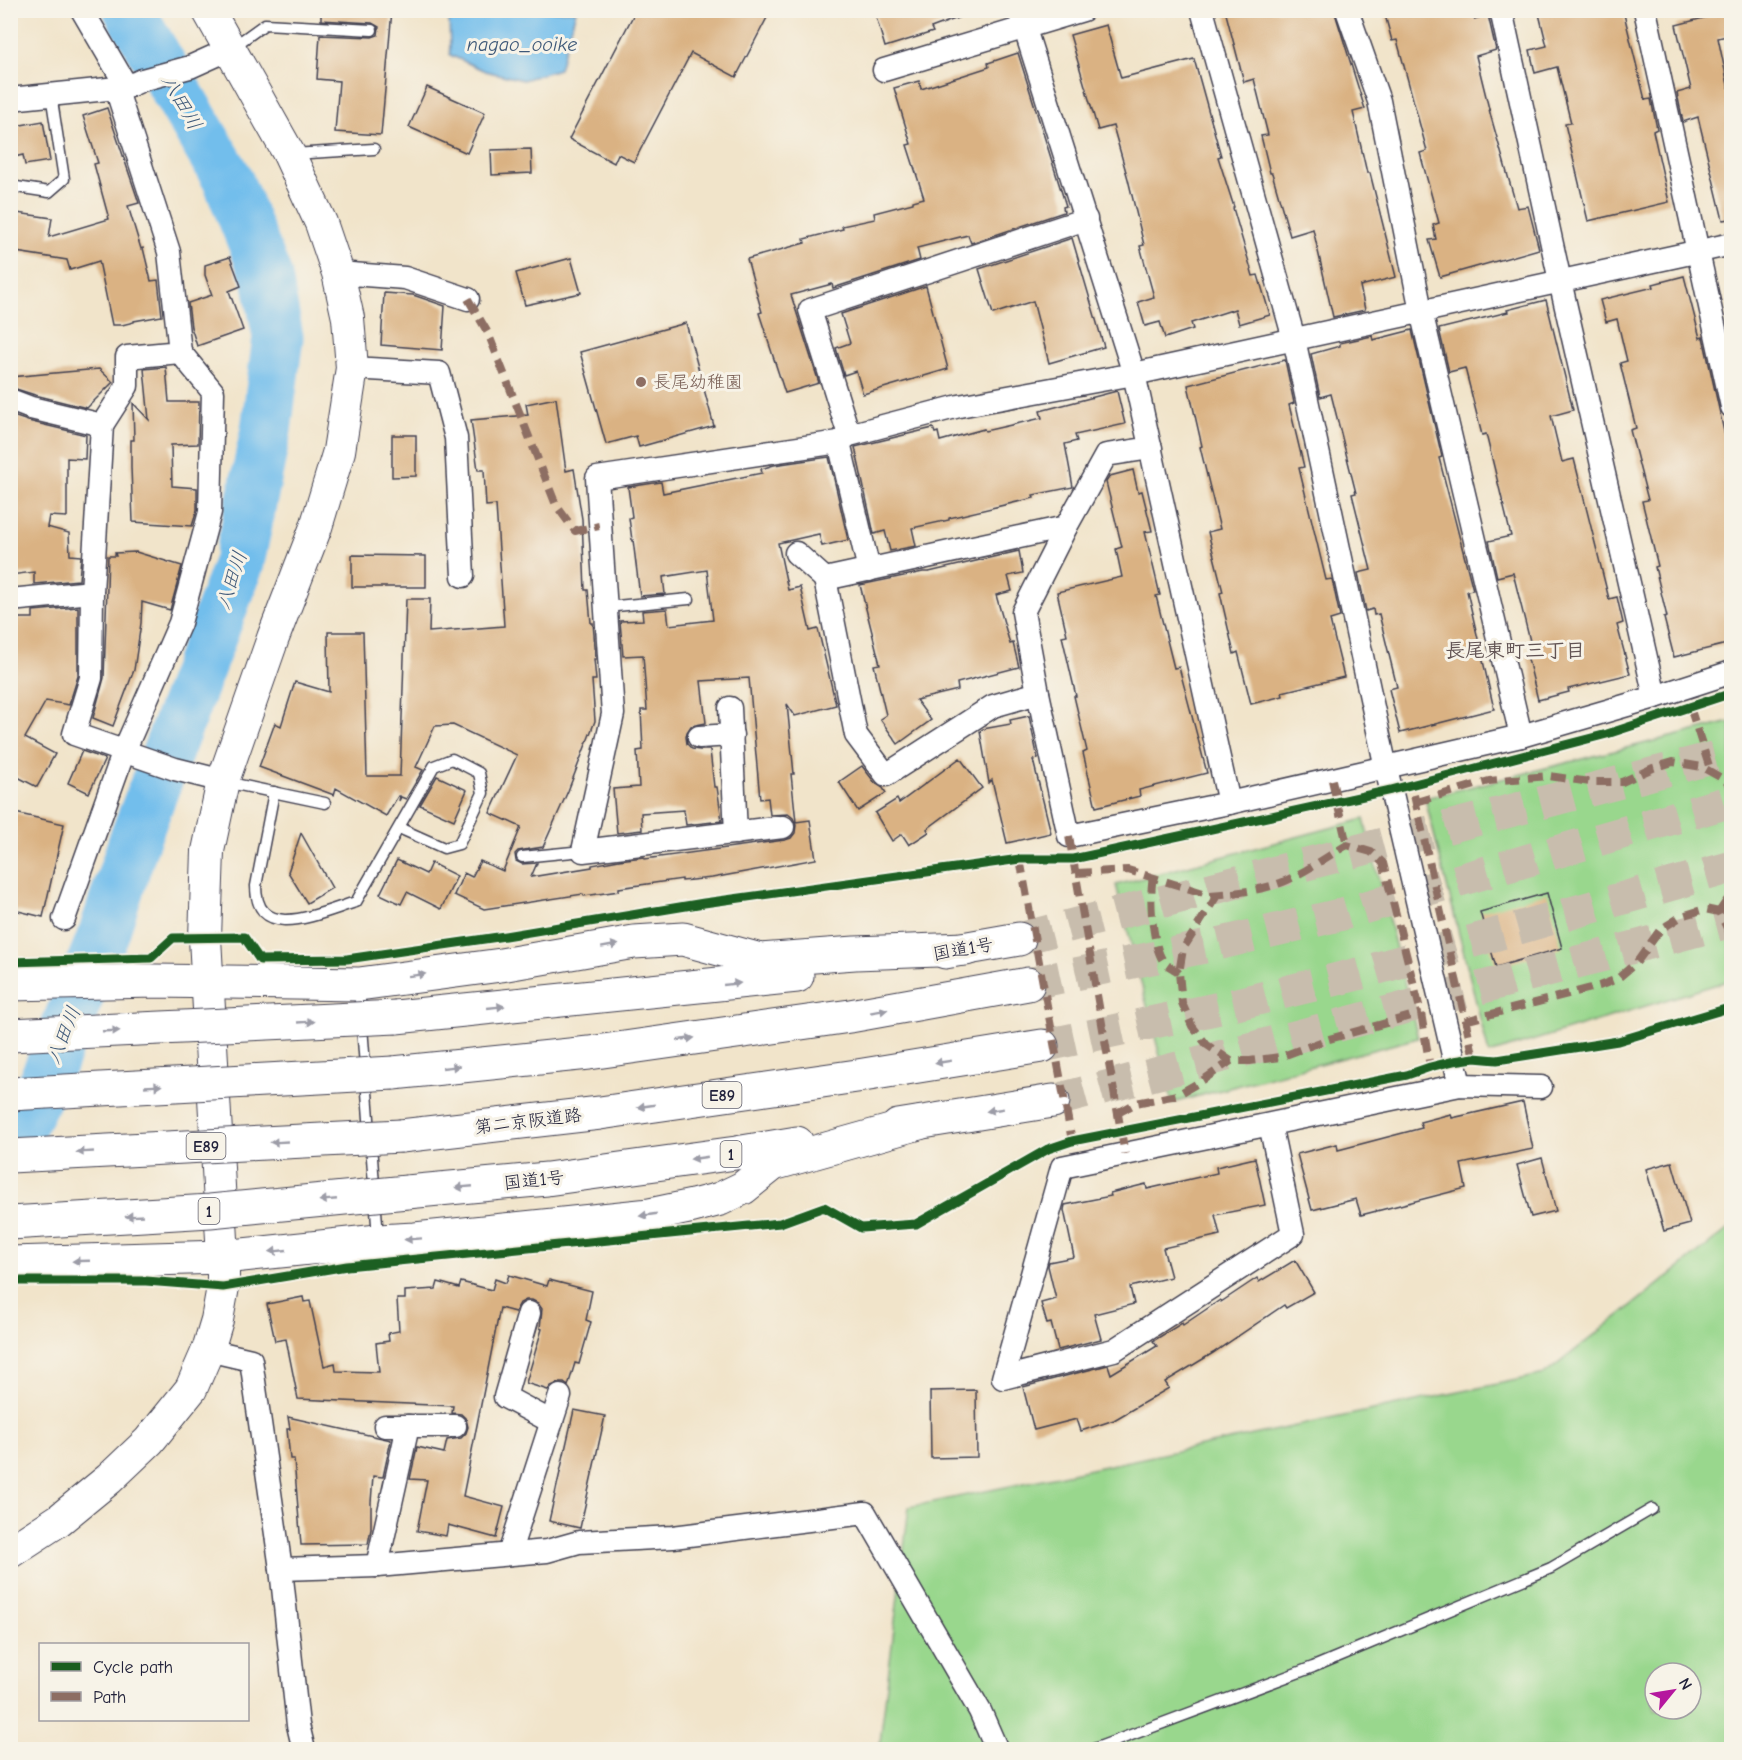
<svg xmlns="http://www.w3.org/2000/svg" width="1742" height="1760" viewBox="0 0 1742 1760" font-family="'Comic Neue','Klee One',sans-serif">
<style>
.green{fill:#99d78d;stroke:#5e7c64;stroke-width:1.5;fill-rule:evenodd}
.water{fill:#72beec;stroke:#4a7094;stroke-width:1.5}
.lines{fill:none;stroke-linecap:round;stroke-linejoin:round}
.river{stroke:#72beec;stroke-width:51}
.building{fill:#dab283}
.highway-tunnel{stroke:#c8bdad;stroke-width:33;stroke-dasharray:33 16;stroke-linecap:butt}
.lane-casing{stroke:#413f50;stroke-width:13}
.street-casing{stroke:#413f50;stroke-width:25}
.secondary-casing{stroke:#413f50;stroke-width:34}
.highway-casing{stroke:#413f50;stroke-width:35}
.lane{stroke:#fff;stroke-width:10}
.street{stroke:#fff;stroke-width:22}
.secondary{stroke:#fff;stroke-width:32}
.highway{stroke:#fff;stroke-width:33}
.highway-bridge-casing{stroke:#413f50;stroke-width:35;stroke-linecap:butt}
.highway-bridge{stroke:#fff;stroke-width:33}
.quiet{stroke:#8d6e63;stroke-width:8;stroke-dasharray:15 8;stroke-linecap:butt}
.cycleway-casing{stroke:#f7f3e8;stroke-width:13}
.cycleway{stroke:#1b5e20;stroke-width:9}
.oneway{fill:#9c9ca7}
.education-dot{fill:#8d6e63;stroke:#f7f3e8;stroke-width:2}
.labels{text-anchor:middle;stroke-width:6;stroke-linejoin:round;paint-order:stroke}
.shield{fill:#f7f3e8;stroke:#62616f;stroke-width:1.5}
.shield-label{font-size:16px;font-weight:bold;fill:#22223b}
.education-label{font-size:18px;fill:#785e54;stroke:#f7f3e8;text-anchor:start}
.street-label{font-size:18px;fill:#22223b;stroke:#f7f3e8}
.water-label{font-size:20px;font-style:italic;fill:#3e5979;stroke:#f7f3e8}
.neighbourhood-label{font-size:20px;font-weight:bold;fill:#625454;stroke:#f7f3e8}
</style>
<rect width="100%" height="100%" fill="#f7f3e8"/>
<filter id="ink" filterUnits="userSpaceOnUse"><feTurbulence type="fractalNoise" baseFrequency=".0167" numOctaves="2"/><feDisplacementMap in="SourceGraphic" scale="12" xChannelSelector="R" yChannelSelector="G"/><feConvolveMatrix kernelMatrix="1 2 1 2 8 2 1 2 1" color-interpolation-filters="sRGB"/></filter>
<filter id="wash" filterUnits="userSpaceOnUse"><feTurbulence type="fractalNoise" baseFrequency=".008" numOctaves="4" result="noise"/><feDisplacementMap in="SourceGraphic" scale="24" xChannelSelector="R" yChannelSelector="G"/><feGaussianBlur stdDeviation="1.35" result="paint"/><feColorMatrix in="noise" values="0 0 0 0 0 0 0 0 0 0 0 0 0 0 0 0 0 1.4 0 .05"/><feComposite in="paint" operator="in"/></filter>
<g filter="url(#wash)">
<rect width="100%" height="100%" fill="#f1e4ca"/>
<g class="green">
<path d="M1731 722V980L1489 1054 1425 798Z"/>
<path d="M1364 819 1418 1038 1172 1103 1116 885Z"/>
<path d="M1731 1227V1749L879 1750 909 1507 1545 1374ZM1655 1673H1691V1709H1655Z"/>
</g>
<path class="water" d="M449 11V10L576 11 559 69 523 80 485 71 450 55Z"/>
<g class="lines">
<path class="river" d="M10 1147 45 1079 104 933 134 841 239 563 266 430 278 337 267 277 227 178 129 10"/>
</g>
<g id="blocks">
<g class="building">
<path d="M321 10H392L381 135 335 132 339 81 317 79 320 35 372 37 378 35 379 27 372 23 321 20Z"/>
<path d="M636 10H771L736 77 691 53 634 162 618 154 614 163 569 139Z"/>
<path d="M874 10H971V13L931 28 933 32 885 47Z"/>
<path d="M1225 10H1334L1365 109 1353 112 1367 173H1370L1396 277 1360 286 1365 310 1333 317 1313 229 1290 236 1272 173H1270L1261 136 1268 135 1254 79 1244 82Z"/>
<path d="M1401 10H1472L1474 19 1488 15 1496 50 1476 56 1491 117 1517 208 1528 206 1539 249 1440 277 1429 240 1436 239 1433 225 1439 223 1420 153 1427 151 1397 40 1392 41 1385 15Z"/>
<path d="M1538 10H1623L1645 100 1651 99 1657 129 1653 131 1669 202 1588 221 1565 124 1571 123 1557 67 1535 73 1530 50 1547 46Z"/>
<path d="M1731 11V35L1718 38 1731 99V219L1723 220 1698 117 1683 122 1677 93 1691 89 1676 25Z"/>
<path d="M1106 25 1121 78 1194 59 1221 156 1218 157 1234 207 1233 208 1253 276 1258 275 1270 315 1239 324 1235 309 1191 323 1193 329 1165 338 1160 322 1145 326 1138 302 1154 297 1140 246 1144 245 1128 179 1113 126 1098 130 1070 35Z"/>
<path d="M1018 53 1066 206 1063 207 1064 212 971 243 968 235 917 248 920 260 833 288 832 284 791 295 819 383 785 393 759 313 762 312 747 259 805 243 804 239 843 229 842 226 875 219 874 213 913 203V201L924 198 907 145 911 144 894 88 919 81 921 89 989 67 988 63Z"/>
<path d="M427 87 485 113 467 153 409 127Z"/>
<path d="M107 108 139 203 128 206 141 249 143 248 151 281 158 280 162 316 134 321V322L122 325H112L99 261 70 270 67 260 10 251V249L14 248H10V212L52 218 49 237 109 219 94 164 98 163 83 116Z"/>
<path d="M43 121 50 161 25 165 23 155 10 158V127Z"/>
<path d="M531 149 532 173 492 175 491 150Z"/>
<path d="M1072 238 1104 347 1049 363 1033 301 993 314 979 269Z"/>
<path d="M230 257 241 286 229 291 243 330 197 346 191 327 188 303 212 295 205 275V265Z"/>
<path d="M571 258 581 293 525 305 516 273Z"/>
<path d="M1684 276 1700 338 1703 337 1731 463V643L1674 657 1664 618 1667 617 1655 567 1658 566 1642 501 1648 500 1630 430 1636 428 1620 363 1627 361 1617 319 1606 322 1600 300 1654 287 1653 284Z"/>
<path d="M926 286 948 369 863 394 856 371 844 375 836 348 850 343 841 314Z"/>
<path d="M384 293 413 295 445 306 442 350 381 345Z"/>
<path d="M1546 300 1573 410 1551 416 1562 462 1574 459 1609 599 1617 597 1623 623 1617 625 1630 674 1568 689 1569 692 1538 700 1527 655 1533 653 1513 573 1497 577 1489 541 1511 536 1486 434 1482 435 1465 368 1449 372 1439 329 1508 312 1507 310Z"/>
<path d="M686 323 714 426 639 447 636 436 606 444 580 352Z"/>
<path d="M1412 330 1442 457 1439 458 1473 590 1467 591 1494 709 1400 733 1389 689 1397 687 1379 614 1374 615 1373 609 1366 611 1358 573 1371 570 1352 494 1356 493 1331 394 1320 397 1311 354 1340 346V343L1372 336 1373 340Z"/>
<path d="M1285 360 1294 403 1289 405 1304 467 1299 468 1326 580 1332 579 1340 617 1330 620 1344 677 1282 692 1283 696 1251 704 1238 652 1234 654 1220 593 1223 592 1208 532 1220 529 1200 447 1202 446 1188 385Z"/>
<path d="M166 367 169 402H199L198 444 171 445 172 486 197 488V510L192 526 133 522 131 467V440H134L133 403 149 420 144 369Z"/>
<path d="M99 369 113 382 87 408 35 395 10 387V377Z"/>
<path d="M1117 391 1125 424 1075 435 1077 441 1065 444 1073 487 1033 495 1034 498 949 518V520L912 528 916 546 890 551 885 531 874 534 855 447 933 428 935 433 938 432 940 441 984 429 985 431 1042 418 1040 411Z"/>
<path d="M556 398 566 471 574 469 582 519 585 590H588L591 623H593L596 659H594L596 680H592L595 721 568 791 543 847 518 851 515 854 516 861 522 864 537 863 531 877 592 867V865L619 860 644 857 645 859 785 840 791 838 795 833 796 825 793 818 788 814 770 815 768 798 760 799 749 678 701 681 706 723 691 726 687 732 686 737 687 744 692 749 700 750H710L714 787H717L722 821 686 825 684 810 641 813 642 830 617 833 613 789 639 787 637 751 643 750 641 710H647L643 655 623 656 620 621 643 620 642 611 667 609 669 625 713 620 707 570 663 577 665 594 640 596 633 540H632L629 518 632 517 628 487 661 482 663 493 762 473 761 469 774 465 829 457 848 540 822 546 819 534 778 543 788 590 800 587 810 631 818 629 836 705 795 716 787 704 794 774H791L796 822 810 820 816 859 712 878 682 881V879L619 888V891L584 896 583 894 484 909 454 895 464 873 472 877 480 861 503 871 521 827 490 813 517 755 453 725 435 726 416 767 423 770 406 799 401 797 399 801 400 796H398L386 816 336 788 334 795 259 767 275 723 281 726 295 682 329 692 328 632H363L367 776H400L406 599H430L429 632 504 626 496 505 486 506 484 470H478L471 420 528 415 526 404Z"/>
<path d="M10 415 28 421 86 435 85 459 67 458V517L49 516 47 527 69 533 70 555 81 556 79 580 34 584V572L10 575Z"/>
<path d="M392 435H416V476L392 477Z"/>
<path d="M1133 470 1138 492 1142 491 1152 531 1145 532 1160 595 1156 596 1174 668 1179 667 1207 773 1139 790 1140 796 1096 807 1083 753 1087 751 1074 696H1076L1062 636 1067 635 1057 592 1122 577 1116 549 1122 547 1106 482 1110 476Z"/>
<path d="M1019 551 1023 573 1008 576 1012 591 996 595 1010 644 1013 643 1019 667 957 683 958 690 916 700 931 720 898 744 880 719 886 715 874 665 880 664 860 585 923 572H929Z"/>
<path d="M136 552 182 566 170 610 142 602 141 623 134 670 113 726 93 718 104 678 108 556H116L115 553Z"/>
<path d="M352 555 426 556V587H352Z"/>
<path d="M78 607V676L69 705 46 701 25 738 55 754 37 787 10 773V618H33V611Z"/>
<path d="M1029 716 1038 759 1033 760 1051 833 1007 843 992 780 989 783 980 731 983 729 1011 724 1010 720Z"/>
<path d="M82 751 105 759 89 793 68 783Z"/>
<path d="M960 758 982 788 927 829 929 832 909 845 902 834 892 841 875 813 897 799 899 803Z"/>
<path d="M862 766 875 783 883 788 886 793 858 811 839 782Z"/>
<path d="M437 776 467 790 454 820 420 805Z"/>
<path d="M15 813 64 824 43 917 10 909V831Z"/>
<path d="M301 833 332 888 307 903 288 872Z"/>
<path d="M397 860 426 874 431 863 457 876 441 909 407 892 401 904 380 894Z"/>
<path d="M1547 893 1562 948 1496 967 1480 912Z"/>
<path d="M1523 1102 1533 1149 1461 1164 1466 1188 1361 1215 1356 1199 1312 1210 1297 1154 1337 1144 1338 1150 1422 1128 1420 1122 1451 1114 1452 1118Z"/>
<path d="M1255 1158 1265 1205 1215 1215 1220 1235 1163 1248 1171 1277 1130 1287 1134 1304 1094 1314 1101 1339 1058 1350 1051 1323 1047 1324 1041 1303 1056 1299 1048 1266 1049 1262 1074 1257 1064 1210 1065 1205 1111 1196 1110 1193 1146 1184 1147 1189 1217 1173 1216 1167Z"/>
<path d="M1542 1158 1556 1211 1531 1217 1517 1165Z"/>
<path d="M1672 1162 1690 1224 1664 1231 1646 1169Z"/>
<path d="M1295 1260 1314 1292 1286 1308 1284 1305 1213 1353 1165 1382 1169 1388 1114 1420 1081 1431 1077 1419 1034 1430 1023 1387 1108 1365 1111 1374 1157 1346 1153 1341 1182 1323 1183 1325 1220 1300 1221 1302 1257 1278 1259 1282Z"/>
<path d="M509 1275 547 1286 549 1280 592 1291 586 1320 591 1322 579 1364 575 1363 568 1386 564 1383H558L551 1386 548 1390 526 1383 542 1329 540 1328 542 1309 538 1303 532 1300H526L520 1303 515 1312 500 1308 463 1496 504 1507 496 1538 448 1525 446 1536 417 1531 427 1480 410 1479 417 1447 444 1453 447 1440 461 1438 466 1433 468 1427 466 1419 461 1414 452 1413 453 1406 298 1399 286 1339 275 1341 267 1304 303 1297 304 1302 310 1301 324 1366 335 1363 336 1371 379 1372 376 1343 389 1341 388 1333 399 1331 397 1299H405V1291L436 1289 438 1282 459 1288 461 1282 492 1290 495 1279 506 1283Z"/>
<path d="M976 1390 977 1457 931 1458 930 1391Z"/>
<path d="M574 1410 605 1416 580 1528 549 1521Z"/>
<path d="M288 1417 391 1440 383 1477 373 1476 371 1502V1529L368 1544 301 1545 294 1459H290L287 1429H290Z"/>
</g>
</g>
</g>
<g filter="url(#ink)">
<use href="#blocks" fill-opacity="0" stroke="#413f50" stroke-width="1.5"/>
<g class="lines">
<g class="highway-tunnel">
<path d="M1019 939 1732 753"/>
<path d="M1028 984 1209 946 1339 915 1732 801"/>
<path d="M1042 1046 1225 1007 1354 975 1732 867"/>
<path d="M1053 1101 1732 921"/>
</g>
<g class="lane-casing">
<g id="lane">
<path d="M233 47 265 24 372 30"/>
<path d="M293 154 374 149"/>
<path d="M10 186 49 192 64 179 51 94"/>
<path d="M606 607 689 599"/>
<path d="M225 782 325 803"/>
<path d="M274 792 256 886C256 945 324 911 356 902L434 766 452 759 479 773 483 793 459 844 444 848 399 828"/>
<path d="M522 857 583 851"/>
<path d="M359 987 378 1237"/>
<path d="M1091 1750 1313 1667 1551 1568 1652 1509"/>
</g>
</g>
<g class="street-casing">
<g id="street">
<path d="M82 10 127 87"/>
<path d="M1019 10 1134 374 1229 803"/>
<path d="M1202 10 1294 339 1386 768 1460 1085"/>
<path d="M1347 10 1379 101 1421 311 1521 736"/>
<path d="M1501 10 1560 281 1655 697"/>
<path d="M1645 10 1732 407"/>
<path d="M884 70 1083 10"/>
<path d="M10 99 127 87 142 80 190 67 230 49"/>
<path d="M338 273 405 278 468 299"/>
<path d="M352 368 439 373 456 438 463 576"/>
<path d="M10 400 31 408 102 425 127 386V357L180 352 169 252 116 88"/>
<path d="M102 425 92 592 91 678 74 734 175 769 223 781"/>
<path d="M849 435 810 310 1086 219"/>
<path d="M839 442 869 570"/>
<path d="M1151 448 1106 455 1066 527 1023 612 1038 693 1069 836 1229 803 1521 736 1655 697 1732 672"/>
<path d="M796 553 825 579"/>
<path d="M10 600 92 592"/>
<path d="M1038 693 993 706 886 775 856 735 825 579 1066 527"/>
<path d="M730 708 736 833"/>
<path d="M699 737 732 735"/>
<path d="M783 827 583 851 613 714 597 478 839 442 849 435 959 406 1134 374 1732 244"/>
<path d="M64 919 124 751 180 623 210 512 213 392 180 352"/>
<path d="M1270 1124 1293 1234 1114 1350 1003 1378 1062 1167 1460 1085 1541 1087"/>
<path d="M529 1313 505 1397 552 1422"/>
<path d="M208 1350 251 1360 281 1569 298 1725 304 1750"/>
<path d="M385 1426H455"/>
<path d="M509 1554 560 1396"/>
<path d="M377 1566 408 1426"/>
<path d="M281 1569 377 1566 547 1551 579 1542 673 1537 865 1513 980 1711 997 1750"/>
</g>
</g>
<g class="secondary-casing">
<path id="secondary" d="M10 1552 59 1520 109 1479 149 1441 191 1389 208 1350 217 1320 223 1287V1257L205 938 208 851 223 781 273 638 316 527 339 451 352 368 348 318 338 273 321 223 289 154 208 10"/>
</g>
<g class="highway-casing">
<g id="highway">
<path d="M945 952 1019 939"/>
<path d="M10 984 155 981 359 984 501 965 634 942 683 939 760 960 855 953 966 949"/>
<path d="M396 1017 797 976"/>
<path d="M393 1073 589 1053 850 1016 1028 984"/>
<path d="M898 1126 1053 1101"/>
<path d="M401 1136 600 1113 857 1076 1042 1046"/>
<path d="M407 1192 547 1179 736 1153 797 1143"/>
<path d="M10 1263 223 1257 378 1241 415 1239 650 1215 693 1206 720 1199 743 1188 773 1164 919 1123"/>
</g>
</g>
<use href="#lane" class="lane"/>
<use href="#street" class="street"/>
<use href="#secondary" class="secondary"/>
<use href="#highway" class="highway"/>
<g class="highway-bridge-casing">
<g id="highway-bridge">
<path d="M10 1035 396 1017"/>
<path d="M10 1094 393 1073"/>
<path d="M10 1156 401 1136"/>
<path d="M10 1223 210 1211 407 1192"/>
</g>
</g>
<use href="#highway-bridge" class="highway-bridge"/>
<g class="quiet">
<path d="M468 299 488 333 556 505 575 531 599 526"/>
<path d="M1690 707 1711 772"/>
<path d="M1332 780 1347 845"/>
<path d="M1414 795 1474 1058"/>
<path d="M1416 802 1489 781 1549 776 1590 782H1622L1653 768 1673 762 1702 767 1725 780 1732 788"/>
<path d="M1069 836 1125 1154"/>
<path d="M1020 859 1072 1141"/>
<path d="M1076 873 1128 870 1210 895C1235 893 1259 891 1283 882 1302 874 1328 856 1347 845L1371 852 1383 863 1421 1013 1430 1067"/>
<path d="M1153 877C1149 895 1152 948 1164 962 1167 966 1175 969 1179 973"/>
<path d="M1218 894 1183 949 1179 973 1182 1003 1192 1026 1207 1045 1231 1061H1250L1280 1057 1326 1040 1421 1013"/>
<path d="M1719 912 1732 893"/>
<path d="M1465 1021 1599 986 1617 979 1637 962 1660 930 1682 916 1705 909 1719 912 1728 930 1732 945"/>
<path d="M1118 1113 1136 1103 1177 1095 1203 1080 1231 1061"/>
</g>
<g class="cycleway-casing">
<g id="cycleway">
<path d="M10 962 151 958 173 938 244 937 260 960 347 959 505 936 704 903 1020 859H1073L1391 790 1607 734 1732 693"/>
<path d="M10 1281H146L223 1287 347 1266 780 1223 824 1207 861 1228 916 1224 1048 1149 1072 1141 1407 1075 1430 1067 1454 1061 1474 1058 1497 1060 1618 1041 1732 1007"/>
</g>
</g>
<use href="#cycleway" class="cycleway"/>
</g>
<defs><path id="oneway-solid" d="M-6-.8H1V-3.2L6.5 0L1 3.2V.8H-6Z" transform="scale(1.5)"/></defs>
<g class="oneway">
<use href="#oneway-solid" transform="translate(610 946) rotate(-10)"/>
<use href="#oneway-solid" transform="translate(417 975) rotate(-7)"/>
<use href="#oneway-solid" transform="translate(732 984) rotate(-6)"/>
<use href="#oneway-solid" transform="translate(496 1007) rotate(-6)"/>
<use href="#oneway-solid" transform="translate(879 1011) rotate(-10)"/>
<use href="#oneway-solid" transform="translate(306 1022) rotate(-3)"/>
<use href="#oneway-solid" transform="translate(111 1031) rotate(-2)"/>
<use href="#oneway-solid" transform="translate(686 1039) rotate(-8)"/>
<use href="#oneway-solid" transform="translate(943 1062) rotate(171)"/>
<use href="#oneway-solid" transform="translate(451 1067) rotate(-6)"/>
<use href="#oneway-solid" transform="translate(153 1086) rotate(-3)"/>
<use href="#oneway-solid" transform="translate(646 1106) rotate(172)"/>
<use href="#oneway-solid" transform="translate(995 1110) rotate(171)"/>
<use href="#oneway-solid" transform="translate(279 1142) rotate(177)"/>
<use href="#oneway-solid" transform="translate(85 1152) rotate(177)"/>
<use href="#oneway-solid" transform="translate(699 1158) rotate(172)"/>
<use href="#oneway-solid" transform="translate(464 1187) rotate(175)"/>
<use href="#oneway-solid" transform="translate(328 1200) rotate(175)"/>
<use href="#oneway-solid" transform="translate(648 1215) rotate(172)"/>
<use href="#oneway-solid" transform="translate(134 1216) rotate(177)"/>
<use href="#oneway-solid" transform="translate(413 1239) rotate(176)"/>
<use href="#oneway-solid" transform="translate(278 1251) rotate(174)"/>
<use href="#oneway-solid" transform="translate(81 1261) rotate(178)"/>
</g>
</g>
<circle class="education-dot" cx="641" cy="382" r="6"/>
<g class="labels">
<g class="shield">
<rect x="702.5" y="1082" width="39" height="26" rx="4.5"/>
<rect x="186.5" y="1133" width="39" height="26" rx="4.5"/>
<rect x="720.5" y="1141" width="21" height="26" rx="4.5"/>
<rect x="198.5" y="1198" width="21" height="26" rx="4.5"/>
</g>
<g class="shield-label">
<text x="722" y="1101">E89</text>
<text x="206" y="1152">E89</text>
<text x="731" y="1160">1</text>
<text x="209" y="1217">1</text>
</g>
<g class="education-label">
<text x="653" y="388">長尾幼稚園</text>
</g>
<g class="street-label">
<text transform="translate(963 949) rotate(-10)" y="6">国道1号</text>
<text transform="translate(528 1121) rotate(-7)" y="6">第二京阪道路</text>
<text transform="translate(534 1180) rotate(-6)" y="6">国道1号</text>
</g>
<g class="water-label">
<text x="522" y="51">nagao_ooike</text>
<text transform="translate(182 102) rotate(60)" y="7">八田川</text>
<text transform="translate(231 580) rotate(-72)" y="7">八田川</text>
<text transform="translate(63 1035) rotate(-68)" y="7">八田川</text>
</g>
<g class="neighbourhood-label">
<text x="1515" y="657">長尾東町三丁目</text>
</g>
</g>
<rect width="1742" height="1760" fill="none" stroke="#f7f3e8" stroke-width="36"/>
<rect x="39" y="1643" width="210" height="78" fill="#f7f3e8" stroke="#a29fa3" stroke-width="1.5"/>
<rect x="51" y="1662" width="30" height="9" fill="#1b5e20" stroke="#a29fa3" stroke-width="1.5"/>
<text x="93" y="1673" font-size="18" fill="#22223b">Cycle path</text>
<rect x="51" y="1692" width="30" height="9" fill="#8d6e63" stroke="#a29fa3" stroke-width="1.5"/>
<text x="93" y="1703" font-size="18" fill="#22223b">Path</text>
<g transform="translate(1673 1691) rotate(60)"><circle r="28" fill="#f7f3e8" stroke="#a29fa3" stroke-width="1.5"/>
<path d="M0-4.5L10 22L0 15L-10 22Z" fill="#b5179e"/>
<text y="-9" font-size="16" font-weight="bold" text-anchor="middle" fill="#22223b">N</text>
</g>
</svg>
